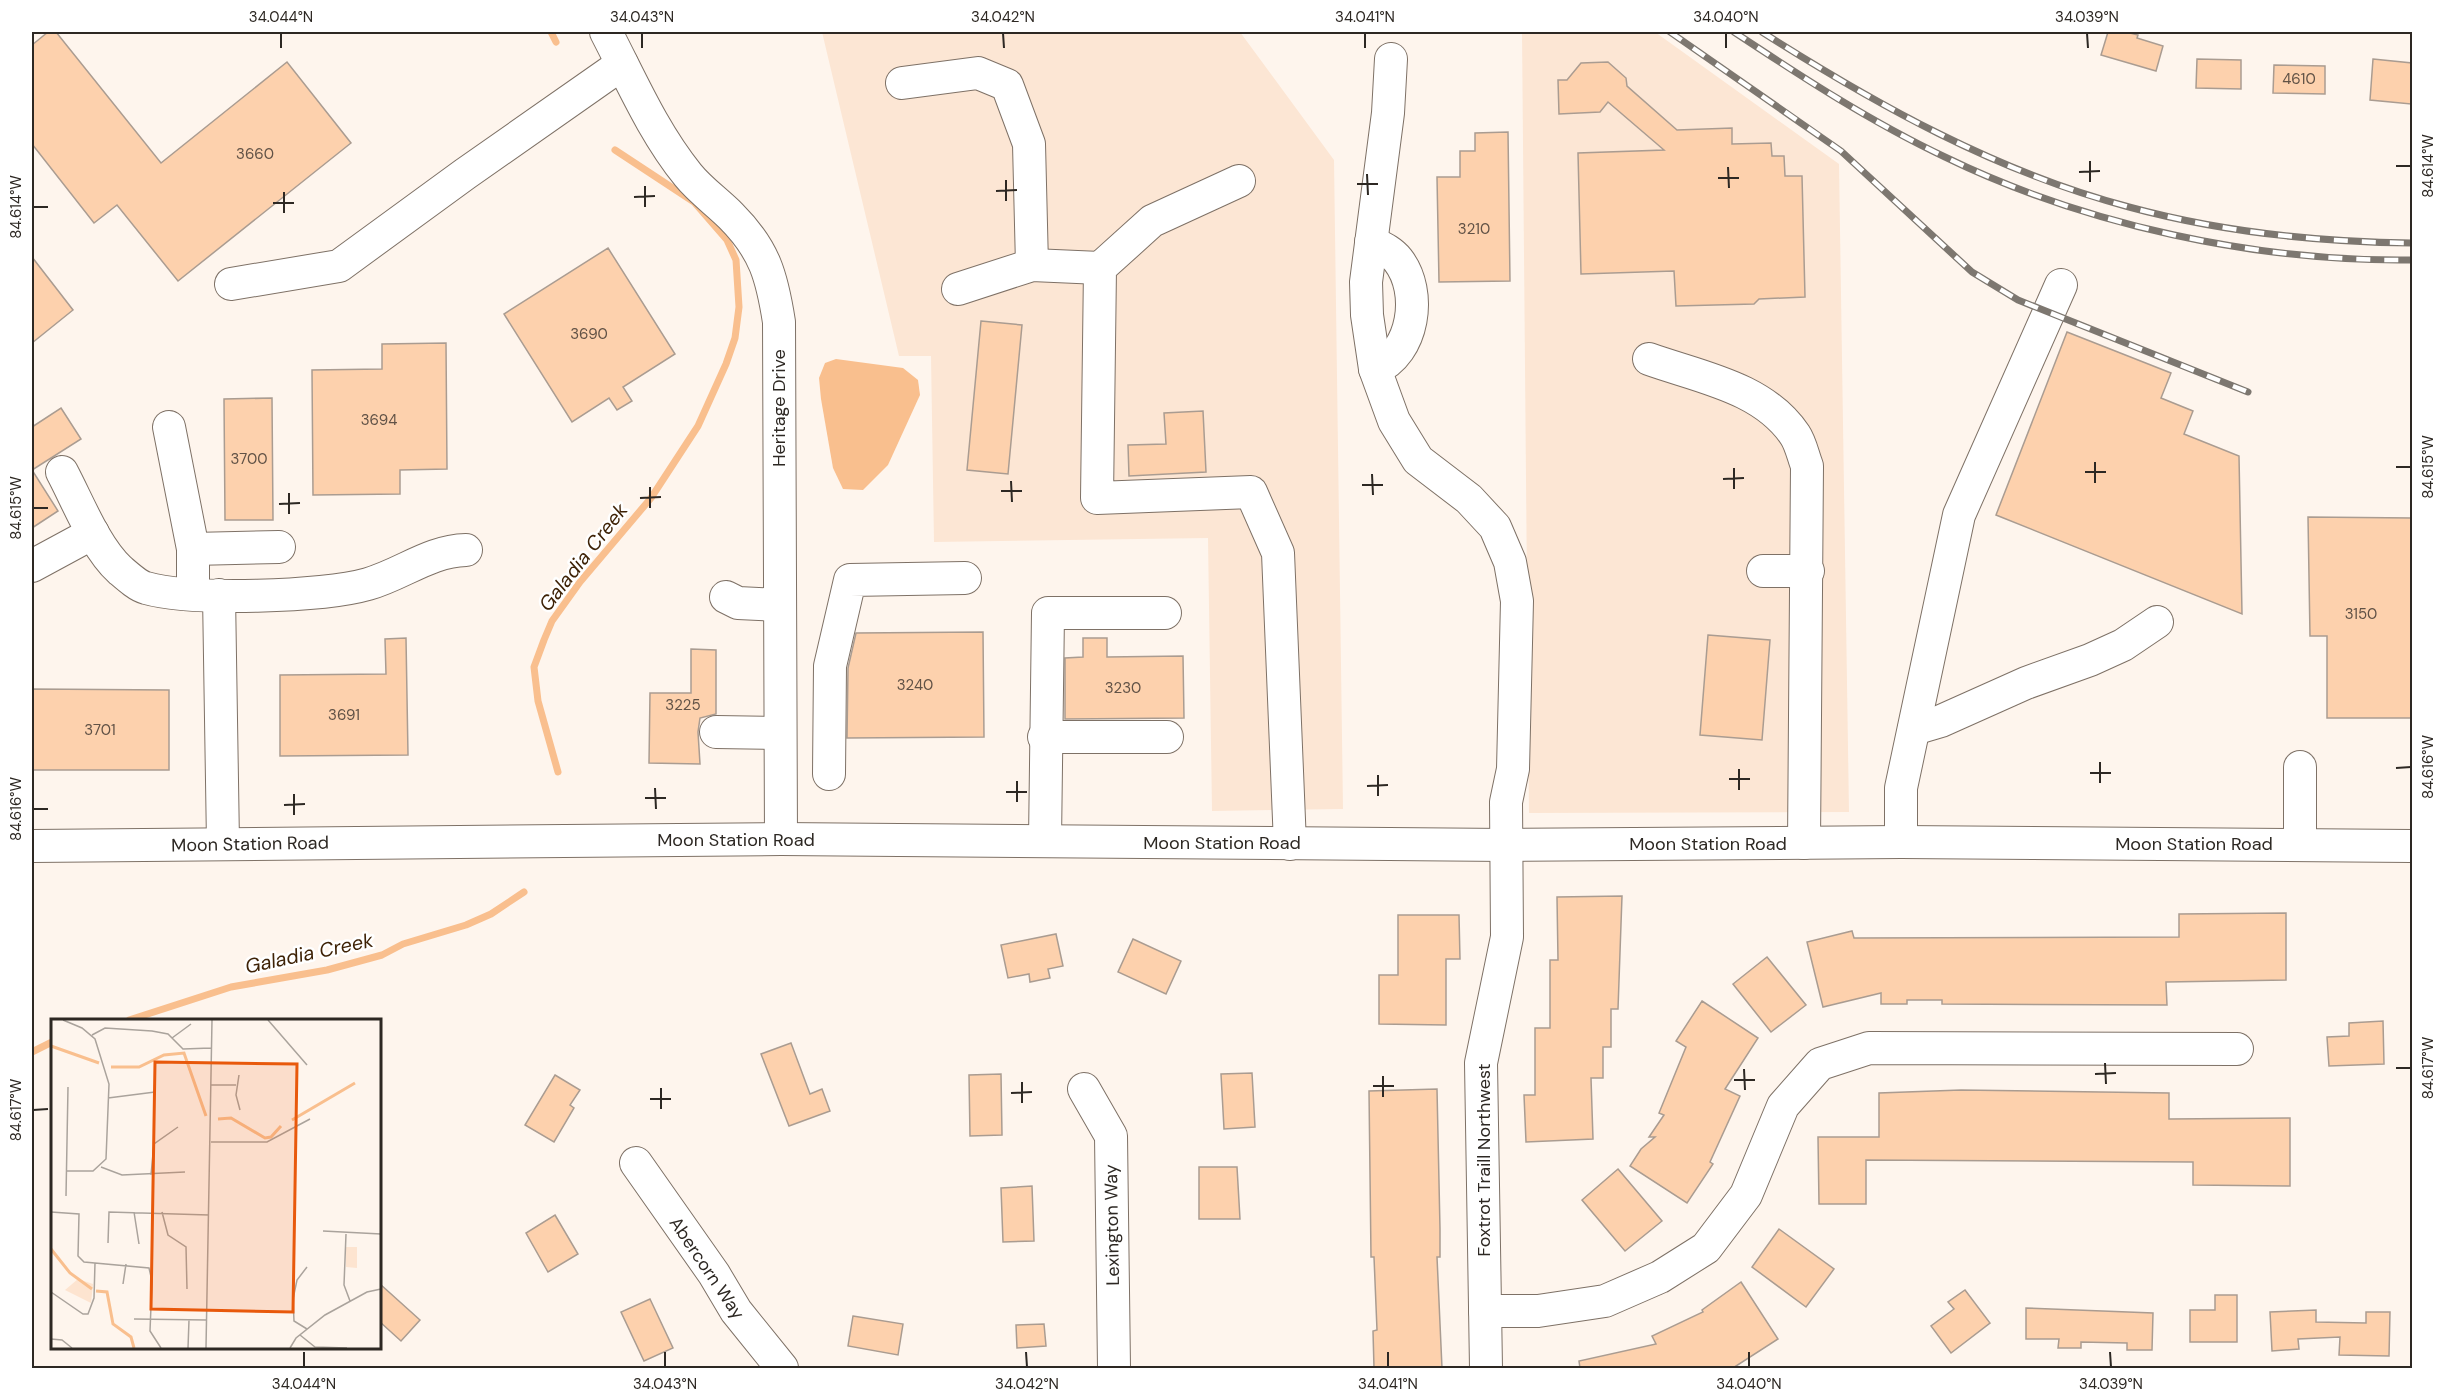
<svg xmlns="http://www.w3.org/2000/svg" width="2444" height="1400" viewBox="0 0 2444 1400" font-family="'DM Sans',sans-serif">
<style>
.built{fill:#fce6d4}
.water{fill:#f9bf8e}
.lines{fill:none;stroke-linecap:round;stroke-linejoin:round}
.stream{stroke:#f9bf8e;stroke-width:7}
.building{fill:#fdd1ad;stroke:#aa9c91;stroke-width:1.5}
.minor-casing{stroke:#7e7166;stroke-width:34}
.minor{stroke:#fff;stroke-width:32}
.rail-casing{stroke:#7d7770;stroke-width:7}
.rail{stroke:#fff;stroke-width:4.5;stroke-dasharray:14;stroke-linecap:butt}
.ticks{fill:none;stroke:#2d2823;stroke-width:2}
.labels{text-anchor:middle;stroke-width:5;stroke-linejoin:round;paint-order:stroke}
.number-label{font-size:15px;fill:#615246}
.street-label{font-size:18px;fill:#2d2823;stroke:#fff}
.water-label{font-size:20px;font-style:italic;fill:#3e2206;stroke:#fff}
.inset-river{fill:none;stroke:#f9bf8e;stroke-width:3}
.inset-road{fill:none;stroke:#aaa39c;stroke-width:1.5}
.view{fill:#e8590c;fill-opacity:0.15;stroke:#e8590c;stroke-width:3}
.inset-edge{fill:none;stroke:#2d2823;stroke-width:3}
.neatline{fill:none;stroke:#2d2823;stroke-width:2}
.ticks-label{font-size:15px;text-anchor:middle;fill:#2d2823}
</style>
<rect width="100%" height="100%" fill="#fef5ed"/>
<g class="built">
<path d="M822 32H1240L1334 160 1343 809 1212 811 1208 538 934 542 931 356H899Z"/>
<path d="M1522 32H1655L1839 164 1849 812 1529 813Z"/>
</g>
<path class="water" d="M836 359 903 368 918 380 920 395 888 465 863 490 843 489 833 468 821 399 819 378 825 363Z"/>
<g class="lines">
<g class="stream">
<path d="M551 32 556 42"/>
<path d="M558 772 538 701 534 667 544 640 552 621 580 582 651 498 698 426 726 364 735 338 739 307 736 260 727 240 694 202 615 150"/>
<path d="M129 1020 231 987 327 970 382 955 403 944 466 925 491 914 524 892"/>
<path d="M32 1052 52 1042"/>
</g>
</g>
<g class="building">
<path d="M48 32H56L161 163 287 62 351 143 178 281 117 205 94 223 32 144V45Z"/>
<path d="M2108 32H2126L2138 35 2137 38 2163 46 2156 71 2101 55Z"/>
<path d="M2197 59 2241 60V89L2196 88Z"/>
<path d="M2373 59 2412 63 2411 104 2370 100Z"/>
<path d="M1608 62 1626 78 1627 86 1677 130 1732 128V144L1771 143 1772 156H1784L1785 176H1802L1805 297 1759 299 1754 304 1676 306 1674 271 1581 274 1578 153 1664 150 1608 102 1600 112 1559 114 1558 80H1567L1581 63Z"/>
<path d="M2274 65 2325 66V94L2273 93Z"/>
<path d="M1508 132 1510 281 1439 282 1437 177H1460V151H1475V133Z"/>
<path d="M608 248 675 354 623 387 632 401 617 410 609 398 572 422 504 314Z"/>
<path d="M32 257 73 310 32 343Z"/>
<path d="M981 321 1022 325 1008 474 967 470Z"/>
<path d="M2067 332 2171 373 2161 398 2193 411 2184 434 2239 456 2242 614 1996 515Z"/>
<path d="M446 343 447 469 400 470V494L313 495 312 370 382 369V344Z"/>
<path d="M272 398 273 520H225L224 399Z"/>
<path d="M61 408 81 439 32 470 58 511 32 528V427Z"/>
<path d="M1203 411 1206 472 1129 476 1128 445 1166 444 1164 413Z"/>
<path d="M2308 517 2412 518V718H2327V636H2310Z"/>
<path d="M983 632 984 737 847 738 848 668 856 633Z"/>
<path d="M1708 635 1770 640 1762 740 1700 735Z"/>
<path d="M406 638 408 755 280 756V675L386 674 385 639Z"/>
<path d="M1083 638H1107V657L1183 656 1184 718 1065 719V658L1083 657Z"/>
<path d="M691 649 716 650V714L700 718 698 732 700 764 649 763 650 693H691Z"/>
<path d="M32 689 169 690V770H32Z"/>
<path d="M1622 896 1618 1009H1611V1047H1603V1078H1591L1593 1139 1526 1142 1524 1095H1535V1028H1550V960H1558L1557 897Z"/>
<path d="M2286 913V980L2166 982 2167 1005 1942 1004V1000H1907V1004H1881V993L1823 1007 1807 942 1852 931 1854 938 2179 937V914Z"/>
<path d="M1398 915H1459L1460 959H1446V1025L1379 1024V975H1398Z"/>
<path d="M1056 934 1063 966 1048 969 1050 978 1030 982 1029 974 1008 978 1001 945Z"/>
<path d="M1133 939 1181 961 1166 994 1118 972Z"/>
<path d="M1767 957 1806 1005 1771 1032 1733 984Z"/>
<path d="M1702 1001 1758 1038 1725 1089 1740 1096 1710 1162 1713 1164 1687 1203 1630 1166 1641 1149 1655 1137H1649L1664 1115 1659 1113 1686 1047 1676 1041Z"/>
<path d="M2383 1021 2384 1064 2329 1066 2327 1037 2349 1036V1023Z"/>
<path d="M791 1043 810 1094 822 1089 830 1111 789 1126 761 1054Z"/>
<path d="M1252 1073 1255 1127 1224 1129 1221 1074Z"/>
<path d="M1001 1074 1002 1135 970 1136 969 1075Z"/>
<path d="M555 1075 580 1090 570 1105 574 1108 554 1142 525 1125Z"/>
<path d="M1437 1089 1440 1229V1257H1437L1442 1368H1374L1373 1331 1377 1330 1374 1257H1371L1369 1091Z"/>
<path d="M1961 1090 2169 1093V1119L2290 1118V1186L2193 1185V1162L1866 1160V1204H1819L1818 1137H1879V1093Z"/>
<path d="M1199 1167H1237L1240 1219H1199Z"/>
<path d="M1618 1169 1662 1221 1625 1251 1582 1200Z"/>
<path d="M1032 1186 1034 1241 1003 1242 1001 1188Z"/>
<path d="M555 1215 578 1254 548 1272 526 1233Z"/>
<path d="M1779 1229 1834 1269 1806 1307 1752 1267Z"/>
<path d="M1741 1282 1778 1339 1733 1368H1580L1579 1361 1656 1344 1652 1336 1703 1312 1702 1310Z"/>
<path d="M380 1284 420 1320 401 1341 380 1322Z"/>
<path d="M1965 1290 1990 1323 1951 1353 1931 1326 1954 1309 1948 1302Z"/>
<path d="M2215 1295H2237V1342H2190V1310H2215Z"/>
<path d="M650 1299 673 1348 644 1361 621 1312Z"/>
<path d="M2026 1308 2153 1313 2152 1350H2127V1343L2081 1342V1348H2058L2059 1339H2026Z"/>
<path d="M2316 1310V1322L2366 1323V1312H2390L2389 1356 2339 1355 2340 1337 2298 1339 2299 1349 2272 1351 2270 1312Z"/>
<path d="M853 1316 903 1324 898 1355 848 1346Z"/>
<path d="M1044 1324 1046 1346 1017 1348 1016 1325Z"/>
</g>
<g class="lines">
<g class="minor-casing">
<g id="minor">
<path d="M606 32C631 80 653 132 688 175 700 190 717 202 731 216 765 250 772 277 779 322L781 839"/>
<path d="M1391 59 1388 113 1366 282 1367 315 1375 369 1394 421 1418 460 1469 499 1495 527 1510 562 1517 601 1513 769 1506 802 1507 937 1481 1063 1486 1368"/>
<path d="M902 83 978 73 1007 85 1029 144 1032 265"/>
<path d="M1239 181 1152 221 1100 268 1097 498 1251 492 1278 553 1290 844"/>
<path d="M1371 242C1381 247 1391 251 1398 260 1423 292 1414 353 1375 369"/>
<path d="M231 284 339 266 465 174 622 64"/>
<path d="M958 289 1032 265 1100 268"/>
<path d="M1649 359C1699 377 1763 387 1795 435 1801 444 1803 456 1807 466L1804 843"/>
<path d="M169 427 193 549V594"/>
<path d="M62 472C78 502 95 547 120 570 127 576 138 586 146 588 192 601 323 597 368 584 403 574 429 551 466 550"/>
<path d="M193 549 279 547"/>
<path d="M32 566 93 533"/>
<path d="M1763 571H1808"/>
<path d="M219 595 223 843"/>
<path d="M726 597 738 603 780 605"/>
<path d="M1914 729 1941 721 2026 683 2090 660 2123 645 2157 622"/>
<path d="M716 732 780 733"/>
<path d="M1044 737H1167"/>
<path d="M829 774 830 666 850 580 965 578"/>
<path d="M1045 841 1048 613H1165"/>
<path d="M1901 842V788L1959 515 2061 285"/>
<path d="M2300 845V767"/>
<path d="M32 846 781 839 1507 845 1901 842 2412 846"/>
<path d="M1084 1089 1111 1136 1114 1368"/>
<path d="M636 1163 714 1274 736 1311 782 1368"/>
<path d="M1485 1311H1538L1605 1301 1660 1277 1706 1248 1746 1195 1783 1106 1820 1064 1869 1048 2237 1049"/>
</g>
</g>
<use href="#minor" class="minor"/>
<g class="rail-casing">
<g id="rail">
<path d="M1670 32 1841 151 1972 272 2018 300 2248 392"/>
<path d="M1734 32C1802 77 1871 122 1945 157 2085 225 2257 262 2412 260"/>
<path d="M1762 32C1877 105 1997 172 2129 207 2221 232 2318 242 2412 243"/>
</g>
</g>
<use href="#rail" class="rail"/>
</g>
<path class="ticks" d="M281 33V48M642 33V48M1003 33 1004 48M1365 33V48M1726 33V48M2087 33 2088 48M2090 161V182M2396 166H2411M1728 167 1729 188M2079 172 2100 171M1367 174 1368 195M1718 178H1739M1006 180V201M1357 184H1378M645 186V207M996 191 1017 190M284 192V213M634 197 655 196M273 203H294M33 207H48M2095 462V483M2396 467H2411M1734 468V489M2085 472H2106M1372 474 1373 495M1723 479 1744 478M1011 481 1012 502M1362 485H1383M650 487V508M1001 491H1022M289 493V514M640 498 661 497M279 504 300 503M33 508H48M2100 762V783M2396 768 2411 767M1739 769V790M2090 773H2111M1378 775V796M1729 779H1750M1017 781V802M1367 786 1388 785M655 788 656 809M1006 792H1027M294 794V815M645 798H666M284 805 305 804M33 809H48M2105 1063 2106 1084M2396 1068H2411M1744 1069 1745 1090M2095 1074 2116 1073M1383 1076V1097M1734 1080H1755M1022 1082V1103M1373 1086H1394M661 1088V1109M1011 1093 1032 1092M650 1099H671M33 1110 48 1109M304 1352V1367M665 1352V1367M1026 1352 1027 1367M1388 1352V1367M1749 1352V1367M2110 1352 2111 1367"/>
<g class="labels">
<g class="number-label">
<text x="2299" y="84">4610</text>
<text x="255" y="159">3660</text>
<text x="1474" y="234">3210</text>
<text x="589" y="339">3690</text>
<text x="379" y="425">3694</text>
<text x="249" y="464">3700</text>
<text x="2361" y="619">3150</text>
<text x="915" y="690">3240</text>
<text x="1123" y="693">3230</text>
<text x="683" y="710">3225</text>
<text x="344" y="720">3691</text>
<text x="100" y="735">3701</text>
</g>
<g class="street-label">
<text transform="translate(779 408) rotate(-90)" y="6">Heritage Drive</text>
<text x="736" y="846">Moon Station Road</text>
<text x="1222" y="849">Moon Station Road</text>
<text transform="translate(250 844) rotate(-1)" y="6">Moon Station Road</text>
<text x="1708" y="850">Moon Station Road</text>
<text x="2194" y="850">Moon Station Road</text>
<text transform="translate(1484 1160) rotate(-90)" y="6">Foxtrot Traill Northwest</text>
<text transform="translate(1112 1225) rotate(-91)" y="6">Lexington Way</text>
<text transform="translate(707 1268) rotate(56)" y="6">Abercorn Way</text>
</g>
<g class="water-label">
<text transform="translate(583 557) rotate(-52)" y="7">Galadia Creek</text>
<text transform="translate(309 953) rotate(-12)" y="7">Galadia Creek</text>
</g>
</g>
<g transform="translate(51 1019)">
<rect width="330" height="330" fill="#fef5ed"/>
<path d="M295 228H306V249L295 248ZM27 260 42 265 40 284 14 271Z" fill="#fde4d0"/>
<path class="inset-river" d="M0 27 48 44M60 48H88L113 36 133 34 155 97M167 100 180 99 214 119 220 118 230 107M241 101 304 64M0 230 19 254 41 270M45 272 56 273 62 305 80 318 83 329"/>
<path class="inset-road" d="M12 1 31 9 44 20 58 65 55 140 42 152H15M217 1 256 46M41 16 54 9 101 12 117 15 132 30 160 29M121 19 140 5M188 56 185 76 189 91M160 66H185M57 79 104 73M160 123H216L259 100M50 148 71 156 134 153M100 156 103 125 127 108M15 177 17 68M0 193 28 195 27 237 33 243 98 249 101 262 99 312 110 329M83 193 88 225M111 193 117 216 135 228 136 270M272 212 330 215M295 215 293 266 299 282M57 224 58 193 158 196M72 265 75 245M0 273 32 295H37L43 279 44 244M83 300 156 301M256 310 243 302 242 280 246 261 256 248M249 316 264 328 296 329M0 320 11 321 21 329M137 329 138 301M155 329 161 1M239 329 245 319 274 296 316 273 330 270"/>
<path class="view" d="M104 43 246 45 242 293 100 290Z"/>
<rect width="330" height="330" class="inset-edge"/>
</g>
<rect width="2444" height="1400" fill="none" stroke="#ffffff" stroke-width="66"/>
<rect x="33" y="33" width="2378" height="1334" class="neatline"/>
<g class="ticks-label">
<text x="281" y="22">34.044°N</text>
<text x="642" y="22">34.043°N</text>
<text x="1003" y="22">34.042°N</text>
<text x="1365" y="22">34.041°N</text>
<text x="1726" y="22">34.040°N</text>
<text x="2087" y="22">34.039°N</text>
<text transform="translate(2428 166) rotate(-90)" y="5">84.614°W</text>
<text transform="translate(16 207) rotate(-90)" y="5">84.614°W</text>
<text transform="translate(2428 467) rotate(-90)" y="5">84.615°W</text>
<text transform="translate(16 508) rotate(-90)" y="5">84.615°W</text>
<text transform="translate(2428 767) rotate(-90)" y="5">84.616°W</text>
<text transform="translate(16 809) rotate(-90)" y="5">84.616°W</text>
<text transform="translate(2428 1068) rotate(-90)" y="5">84.617°W</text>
<text transform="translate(16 1110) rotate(-90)" y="5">84.617°W</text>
<text x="304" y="1389">34.044°N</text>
<text x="665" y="1389">34.043°N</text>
<text x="1027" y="1389">34.042°N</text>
<text x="1388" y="1389">34.041°N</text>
<text x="1749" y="1389">34.040°N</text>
<text x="2111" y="1389">34.039°N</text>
</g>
</svg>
